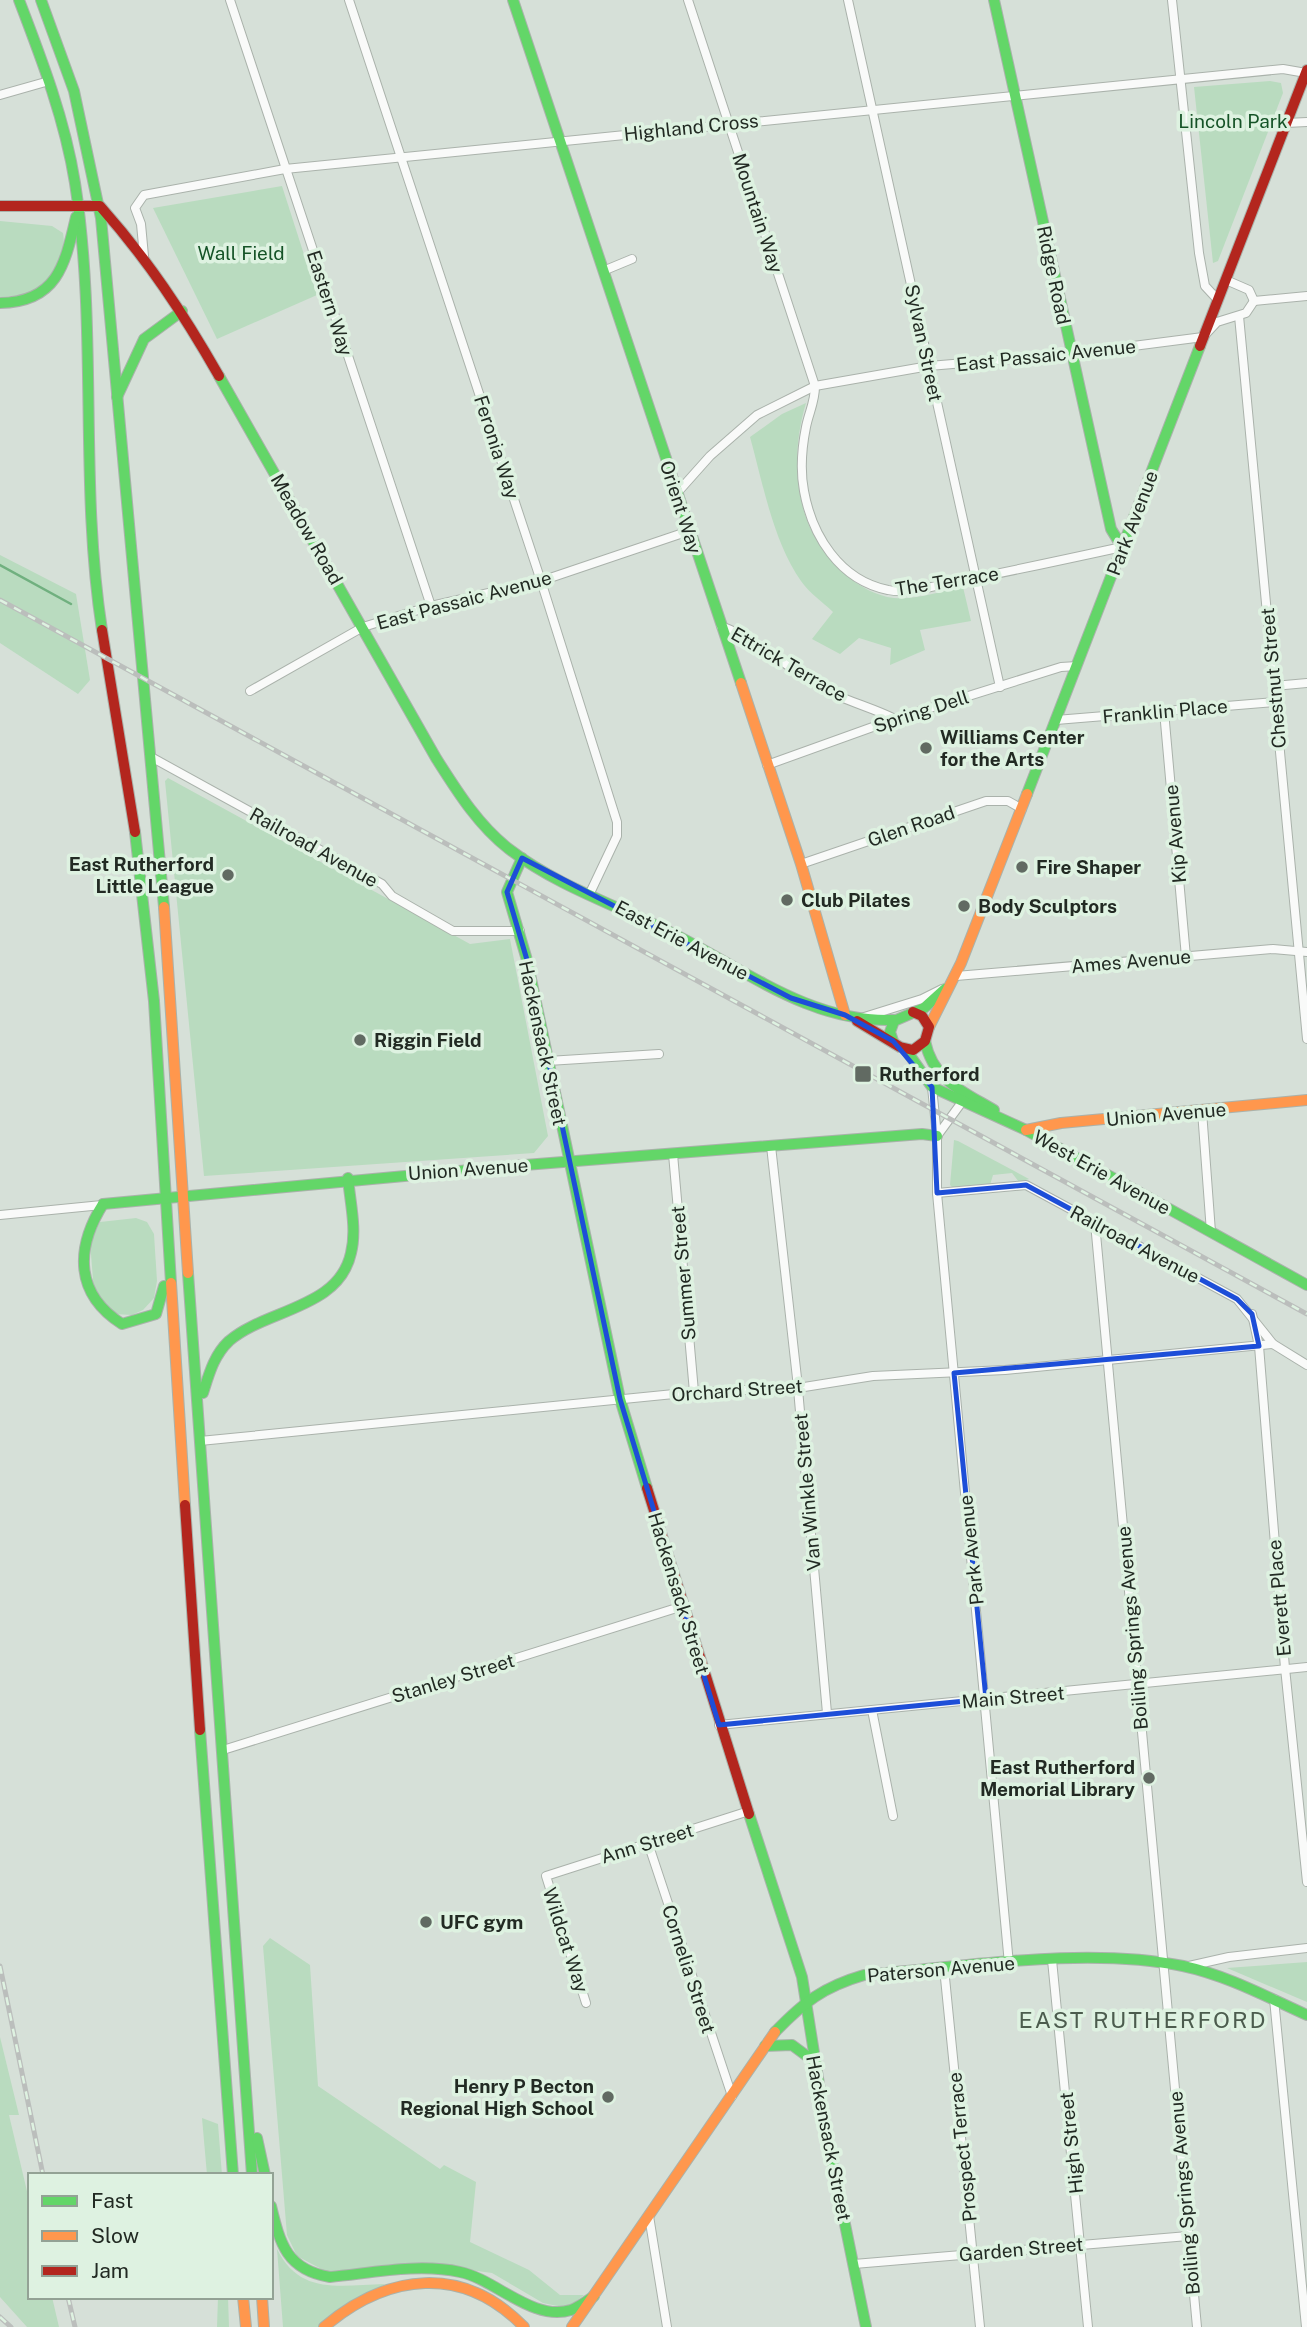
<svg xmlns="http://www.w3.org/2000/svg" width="1307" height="2327" viewBox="0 0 1307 2327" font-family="'Public Sans',sans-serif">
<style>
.green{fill:#b9dbbf}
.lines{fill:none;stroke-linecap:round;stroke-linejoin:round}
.stream{stroke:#70b07f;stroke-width:2.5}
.street-casing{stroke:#aab2ab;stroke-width:10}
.fast-casing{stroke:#aab2ab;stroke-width:12}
.slow-casing{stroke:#aab2ab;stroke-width:12}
.jam-casing{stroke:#aab2ab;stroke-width:12}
.street{stroke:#f9faf9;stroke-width:8}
.fast{stroke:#63d668;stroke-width:10}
.slow{stroke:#ff974d;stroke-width:10}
.jam{stroke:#b3261e;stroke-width:10}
.rail-casing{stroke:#bbbebc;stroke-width:5}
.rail{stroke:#def2e1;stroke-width:2.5;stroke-dasharray:8;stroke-linecap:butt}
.marked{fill:none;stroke:#1d4ed8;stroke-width:5;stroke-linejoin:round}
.poi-dot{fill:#616a62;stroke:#def2e1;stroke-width:2.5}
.labels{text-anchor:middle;stroke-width:7;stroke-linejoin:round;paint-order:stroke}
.park-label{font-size:19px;fill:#155327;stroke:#def2e1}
.street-label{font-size:19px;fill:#222a23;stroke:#def2e1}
.poi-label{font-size:19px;font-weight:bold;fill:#222a23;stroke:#def2e1;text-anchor:start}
.quarter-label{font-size:23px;letter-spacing:2px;fill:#4c5c4e;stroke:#def2e1}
</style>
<rect width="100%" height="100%" fill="#d6e0d8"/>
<g class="green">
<path d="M1270 81 1281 83 1283 93 1218 261 1213 263 1194 87Z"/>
<path d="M282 186 317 295 217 339 153 208Z"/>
<path d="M0 221 52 226 63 233C65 244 63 251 58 261 43 291 34 295 0 297Z"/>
<path d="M806 403C788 463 795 533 846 575 859 586 876 596 894 598 916 600 941 591 963 587L971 621 920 630 925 650 890 665 891 648 859 638 840 654 812 639 833 612C823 602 809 593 801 581 773 541 763 484 750 437L782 414Z"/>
<path d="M0 555 76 594 90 680 78 694 0 643Z"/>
<path d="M168 778 470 944 510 939 548 1136 534 1153 204 1176 165 781Z"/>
<path d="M954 1140 958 1141 1029 1179 1019 1182 1012 1173 993 1175 990 1185 953 1188 950 1185Z"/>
<path d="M136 1218 147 1222 154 1234 157 1281 154 1298 143 1310 132 1315 113 1314 94 1292 90 1242 100 1222Z"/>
<path d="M270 1938 310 1965 318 2086 440 2169 444 2165 476 2182 470 2242 529 2270 560 2295H584L567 2308 543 2303 492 2273 448 2267 325 2271 297 2256 287 2235 263 1946Z"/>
<path d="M1307 1962V2002L1227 1968Z"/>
<path d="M0 2037 19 2115H9L30 2204V2297H52L59 2327H27L0 2297Z"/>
<path d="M202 2118 218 2124 222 2175H207Z"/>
<path d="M277 2249C300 2296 341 2285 385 2284L319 2327H283Z"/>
<path d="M218 2297H228L229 2327H217Z"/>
</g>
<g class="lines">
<path class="stream" d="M0 565 71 604"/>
<g class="street-casing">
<g id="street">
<path d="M230 0 431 606"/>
<path d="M349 0 541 581 617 822V836L590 893"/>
<path d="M688 0 815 386C815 402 809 412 806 427 802 447 800 470 804 491 812 535 839 580 888 590 909 595 935 585 956 582 1011 571 1067 559 1122 547"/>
<path d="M848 0 1000 687"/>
<path d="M1172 0 1199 253 1205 286 1218 300"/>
<path d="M0 95 49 81"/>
<path d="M1286 123 1307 122"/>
<path d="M144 256 141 224 135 208 144 195 285 169 1283 69 1306 73"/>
<path d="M603 271 632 259"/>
<path d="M1226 280 1249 290 1254 301"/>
<path d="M1254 301 1307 296"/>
<path d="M1239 316 1307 1039"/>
<path d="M677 493 710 456 757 415 815 386 929 366 1071 354 1203 337 1217 322 1246 313 1254 301"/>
<path d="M721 626C763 642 794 675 834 694 853 703 875 709 895 719"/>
<path d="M1274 686 1307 683"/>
<path d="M250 691 363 627 431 606 541 581 689 531"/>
<path d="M1164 711 1186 957"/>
<path d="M1056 720 1275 702"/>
<path d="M151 757 382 884 392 896 453 931H520"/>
<path d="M767 765 895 719 1061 667 1077 666"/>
<path d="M801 864 986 801H1008L1022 809"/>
<path d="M956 976 1273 949 1307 952"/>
<path d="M861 1018 922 999 942 989"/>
<path d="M548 1061 659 1054"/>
<path d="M932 1087 937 1136V1193L1009 1964"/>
<path d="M1202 1111 1211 1232"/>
<path d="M937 1136 962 1102"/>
<path d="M771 1146 797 1378 827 1713"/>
<path d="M673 1154 694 1392"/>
<path d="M937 1193 1026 1185 1237 1299 1273 1344 1307 1365"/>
<path d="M0 1215 102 1205"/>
<path d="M1095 1223 1197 2327"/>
<path d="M1252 1314 1259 1346 1285 1668 1307 1882"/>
<path d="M200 1441 694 1392 798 1388 873 1376 1005 1370 1273 1344"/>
<path d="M872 1710 893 1816"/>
<path d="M719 1725 1307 1667"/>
<path d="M223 1750 683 1606"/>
<path d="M648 1843 732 2096"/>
<path d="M1052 1960 1088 2327"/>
<path d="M1189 1966 1229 1957 1307 1948"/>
<path d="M944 1968 980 2327"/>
<path d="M1274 1999 1306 2327"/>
<path d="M586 2003 546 1876 749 1811"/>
<path d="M649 2216 667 2327"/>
<path d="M854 2264 1188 2236"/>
</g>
</g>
<g class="fast-casing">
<g id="fast">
<path d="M19 0C42 60 65 120 75 183 98 331 79 482 102 630"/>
<path d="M41 0 74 91 101 218 164 907"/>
<path d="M513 0 741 683"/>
<path d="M994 0 1111 529 1122 547"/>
<path d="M0 303C57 302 65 265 76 217"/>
<path d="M219 376 436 758C457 791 478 825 509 849 557 886 616 905 670 932 743 968 809 1023 894 1020"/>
<path d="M117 397 144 339 182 311"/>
<path d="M1027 794 1200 346"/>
<path d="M135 832 154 1001 171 1283"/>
<path d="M522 858 507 892 527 960 620 1399 647 1488"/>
<path d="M893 1041 890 1032 894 1021 924 1008 945 989"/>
<path d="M925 1041C933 1080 962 1091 994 1110"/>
<path d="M906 1050 932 1087 1026 1130 1307 1285"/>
<path d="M103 1204 512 1166 922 1134 937 1136"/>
<path d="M103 1204C75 1249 75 1294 122 1324L156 1314 164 1286"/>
<path d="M188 1273 252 2175"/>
<path d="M203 1393C209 1374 214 1355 229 1341 266 1309 339 1309 351 1253 357 1229 350 1202 348 1178"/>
<path d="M200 1730 233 2175"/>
<path d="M749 1814 802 1977 828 2141 866 2327"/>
<path d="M775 2032C804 2002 823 1987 864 1975 963 1967 1086 1946 1183 1966 1226 1975 1267 1997 1307 2015"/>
<path d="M765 2046 792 2045 815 2062"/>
<path d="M257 2138 265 2175"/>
<path d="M271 2206C280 2244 287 2270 330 2277 372 2273 418 2263 460 2272 495 2279 533 2322 571 2310 579 2307 587 2301 594 2296"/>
</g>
</g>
<g class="slow-casing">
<g id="slow">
<path d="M741 683 801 864 845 1015"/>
<path d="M164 907 188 1273"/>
<path d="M929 1027 961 963 1027 794"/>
<path d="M1026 1130 1061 1123 1307 1100"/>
<path d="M171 1283 185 1505"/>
<path d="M243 2297 246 2327"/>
<path d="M262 2297 264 2327"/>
<path d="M324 2327C388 2273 463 2264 524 2327"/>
<path d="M572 2327 775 2032"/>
</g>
</g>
<g class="jam-casing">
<g id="jam">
<path d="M0 206H100C148 260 183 313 219 376"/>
<path d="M1200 346 1307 70"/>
<path d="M102 630 135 832"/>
<path d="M857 1021 900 1047 913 1050 925 1041 929 1027 922 1016 913 1012"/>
<path d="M647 1488 749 1814"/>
<path d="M185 1505 200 1730"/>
</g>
</g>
<use href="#street" class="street"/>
<use href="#fast" class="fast"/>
<use href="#slow" class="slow"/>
<use href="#jam" class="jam"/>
<g class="rail-casing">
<g id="rail">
<path d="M0 600 1307 1314"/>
<path d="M0 1966 43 2175"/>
<path d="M68 2297 75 2327"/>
<path d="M0 2317 11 2327"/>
</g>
</g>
<use href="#rail" class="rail"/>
</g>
<path class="marked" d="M522 858 791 998 845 1015 893 1041 932 1087 937 1193 1026 1185 1237 1299 1252 1314 1259 1346 954 1373 986 1699 719 1725 620 1399 527 960 507 892Z"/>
<g class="poi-dot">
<circle cx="926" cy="748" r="7"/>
<circle cx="1022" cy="867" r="7"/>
<circle cx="228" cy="875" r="7"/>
<circle cx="787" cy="900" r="7"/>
<circle cx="964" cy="906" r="7"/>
<circle cx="360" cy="1040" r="7"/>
<rect x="854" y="1065" width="18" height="18" rx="3.5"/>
<circle cx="1149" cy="1778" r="7"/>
<circle cx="426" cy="1922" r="7"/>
<circle cx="608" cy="2097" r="7"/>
</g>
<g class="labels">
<g class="park-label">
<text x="1233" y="128">Lincoln Park</text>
<text x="241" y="260">Wall Field</text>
</g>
<g class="street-label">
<text transform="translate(691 127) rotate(-6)" y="7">Highland Cross</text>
<text transform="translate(758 213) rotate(72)" y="7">Mountain Way</text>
<text transform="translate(1054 275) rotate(78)" y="7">Ridge Road</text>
<text transform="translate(330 303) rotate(72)" y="7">Eastern Way</text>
<text transform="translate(924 343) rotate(78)" y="7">Sylvan Street</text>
<text transform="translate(1046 355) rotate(-6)" y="7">East Passaic Avenue</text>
<text transform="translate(497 447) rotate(72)" y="7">Feronia Way</text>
<text transform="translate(681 507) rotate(72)" y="7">Orient Way</text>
<text transform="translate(1132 523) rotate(-69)" y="7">Park Avenue</text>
<text transform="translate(307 529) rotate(60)" y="7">Meadow Road</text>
<text transform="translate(947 581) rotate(-9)" y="7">The Terrace</text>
<text transform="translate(464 600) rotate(-15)" y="7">East Passaic Avenue</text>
<text transform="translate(789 664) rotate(30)" y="7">Ettrick Terrace</text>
<text transform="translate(1273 678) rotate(-95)" y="7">Chestnut Street</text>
<text transform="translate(921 711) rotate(-18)" y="7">Spring Dell</text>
<text transform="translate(1165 711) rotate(-5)" y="7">Franklin Place</text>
<text transform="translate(911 826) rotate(-19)" y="7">Glen Road</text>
<text transform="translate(1175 834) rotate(-95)" y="7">Kip Avenue</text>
<text transform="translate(314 847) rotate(29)" y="7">Railroad Avenue</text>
<text transform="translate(682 940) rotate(28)" y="7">East Erie Avenue</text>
<text transform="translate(1131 961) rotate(-5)" y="7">Ames Avenue</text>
<text transform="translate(543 1043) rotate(78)" y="7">Hackensack Street</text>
<text transform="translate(1166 1114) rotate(-5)" y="7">Union Avenue</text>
<text transform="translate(468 1169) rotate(-4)" y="7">Union Avenue</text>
<text transform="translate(1102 1172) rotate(29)" y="7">West Erie Avenue</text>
<text transform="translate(1135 1244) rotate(28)" y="7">Railroad Avenue</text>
<text transform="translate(683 1273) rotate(-95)" y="7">Summer Street</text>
<text transform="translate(737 1390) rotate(-4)" y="7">Orchard Street</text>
<text transform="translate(807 1492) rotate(-95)" y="7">Van Winkle Street</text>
<text transform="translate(971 1550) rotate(-96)" y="7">Park Avenue</text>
<text transform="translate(679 1593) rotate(73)" y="7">Hackensack Street</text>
<text transform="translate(1279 1598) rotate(-95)" y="7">Everett Place</text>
<text transform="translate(1132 1628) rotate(-95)" y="7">Boiling Springs Avenue</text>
<text transform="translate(453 1678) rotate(-17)" y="7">Stanley Street</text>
<text transform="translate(1013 1697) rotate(-5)" y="7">Main Street</text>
<text transform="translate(647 1843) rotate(-17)" y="7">Ann Street</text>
<text transform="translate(566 1940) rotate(72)" y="7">Wildcat Way</text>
<text transform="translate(689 1969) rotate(72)" y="7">Cornelia Street</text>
<text transform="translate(941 1969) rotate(-5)" y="7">Paterson Avenue</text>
<text transform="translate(829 2138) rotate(79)" y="7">Hackensack Street</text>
<text transform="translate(1071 2143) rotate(-96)" y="7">High Street</text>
<text transform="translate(962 2147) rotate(-96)" y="7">Prospect Terrace</text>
<text transform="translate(1184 2193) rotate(-95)" y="7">Boiling Springs Avenue</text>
<text transform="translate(1021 2249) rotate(-5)" y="7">Garden Street</text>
</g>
<g class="poi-label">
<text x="940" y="744">Williams Center<tspan x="940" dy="22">for the Arts</tspan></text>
<text x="214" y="871" text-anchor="end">East Rutherford<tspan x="214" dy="22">Little League</tspan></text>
<text x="1036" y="874">Fire Shaper</text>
<text x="801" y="907">Club Pilates</text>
<text x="978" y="913">Body Sculptors</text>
<text x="374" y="1047">Riggin Field</text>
<text x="879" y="1081">Rutherford</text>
<text x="1135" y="1774" text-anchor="end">East Rutherford<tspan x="1135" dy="22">Memorial Library</tspan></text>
<text x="440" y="1929">UFC gym</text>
<text x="594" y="2093" text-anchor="end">Henry P Becton<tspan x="594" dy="22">Regional High School</tspan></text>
</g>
<g class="quarter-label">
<text x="1143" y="2028">EAST RUTHERFORD</text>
</g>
</g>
<rect x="28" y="2173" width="245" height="126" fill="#def2e1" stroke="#93a295" stroke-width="2"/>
<rect x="42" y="2196" width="35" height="10" fill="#63d668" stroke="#93a295" stroke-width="2"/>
<text x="91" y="2208" font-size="21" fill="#222a23">Fast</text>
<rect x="42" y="2231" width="35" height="10" fill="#ff974d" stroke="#93a295" stroke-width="2"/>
<text x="91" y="2243" font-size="21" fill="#222a23">Slow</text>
<rect x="42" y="2266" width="35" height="10" fill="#b3261e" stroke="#93a295" stroke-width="2"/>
<text x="91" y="2278" font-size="21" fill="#222a23">Jam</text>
</svg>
